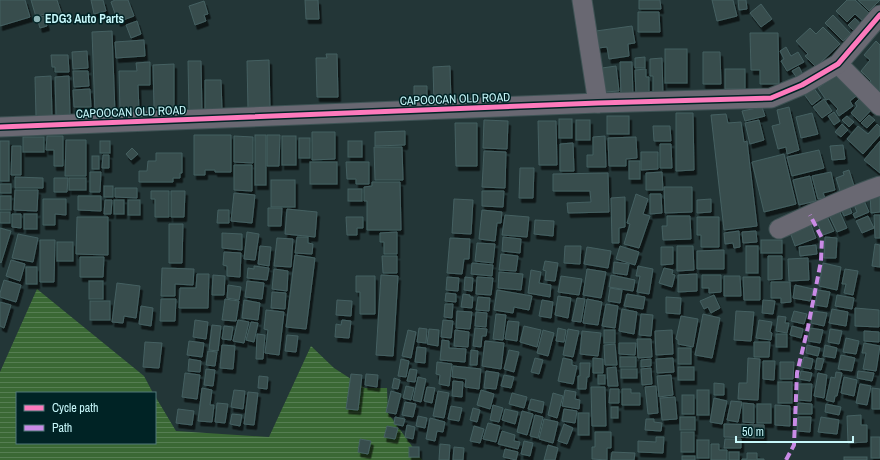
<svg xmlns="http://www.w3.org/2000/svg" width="880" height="460" viewBox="0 0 880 460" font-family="'Archivo Narrow',sans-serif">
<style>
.water{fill:url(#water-rules)}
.building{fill:#384d4e;stroke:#456061;filter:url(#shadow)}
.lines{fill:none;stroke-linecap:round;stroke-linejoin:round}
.minor-casing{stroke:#3f5355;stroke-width:21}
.minor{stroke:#696872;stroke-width:19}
.quiet{stroke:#ca8be6;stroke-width:4;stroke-dasharray:8 4;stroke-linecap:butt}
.cycleway-casing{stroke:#002325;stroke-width:8}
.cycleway{stroke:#fd7abc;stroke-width:5}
.poi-dot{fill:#8eb4b6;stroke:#002325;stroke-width:1.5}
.labels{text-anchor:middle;stroke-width:3;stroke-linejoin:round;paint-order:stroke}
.poi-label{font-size:12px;font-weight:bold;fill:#c8f8fb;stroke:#002325;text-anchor:start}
.street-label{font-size:12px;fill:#c8f8fb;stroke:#002325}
</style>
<defs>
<pattern id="water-rules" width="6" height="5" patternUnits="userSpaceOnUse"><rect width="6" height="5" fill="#3a6834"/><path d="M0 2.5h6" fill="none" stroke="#557e52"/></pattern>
<filter id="shadow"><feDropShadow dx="2.5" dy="4.5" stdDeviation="0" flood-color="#0009"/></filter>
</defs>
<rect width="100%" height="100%" fill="#233637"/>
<path class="water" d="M37 289 144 376 153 393H17V443H155V396L176 431 269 437 311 346 334 368 365 388H387L388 413 422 460H0V372Z"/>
<g class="building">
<path d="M0 0H25L30 17 0 26Z"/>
<path d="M31 0H57L62 15 49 19 47 13 36 17Z"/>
<path d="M91 0H103L106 11 94 14Z"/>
<path d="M115 0H128L134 16 118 22 111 2Z"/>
<path d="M305 0H318L319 19H306Z"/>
<path d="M639 0H660L661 9H639Z"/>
<path d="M712 0H733L737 16 717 21Z"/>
<path d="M738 0H746L747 9 739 10Z"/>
<path d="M847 0H855L870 14 863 21 855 14 847 22 836 11Z"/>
<path d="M858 0H880L869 11Z"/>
<path d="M204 1 208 14 204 15 206 21 195 25 189 6Z"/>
<path d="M761 4 772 19 761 27 750 13Z"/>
<path d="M638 12H659L660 32H638Z"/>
<path d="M833 15 851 34 843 41 825 23Z"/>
<path d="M44 16 47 26 40 28 37 18Z"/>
<path d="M855 18 862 26 855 32 848 25Z"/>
<path d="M137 21 141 34 131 38 126 25Z"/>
<path d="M632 26 635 43 628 44 629 56 609 59 607 47 598 48 596 31Z"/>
<path d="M823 27 840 44 816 67 805 56 808 54 796 41 810 28 816 34Z"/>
<path d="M112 31 115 113 95 114 92 32Z"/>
<path d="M750 33H778L779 84H760V70H751Z"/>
<path d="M144 40 145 56 116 58 115 42Z"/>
<path d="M876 41 880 45V95L866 87 871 81 861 71 870 60 864 55Z"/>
<path d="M786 47 791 56 798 52 804 62 787 71 781 61 784 59 780 51Z"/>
<rect x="665" y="49" width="22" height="34"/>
<path d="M87 51 88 68 73 69 72 52Z"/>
<path d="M703 52H720L721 84H703Z"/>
<path d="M326 54H337L338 97H317L316 58H327Z"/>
<path d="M51 55H68L69 72H55V67H52Z"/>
<path d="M645 57V68H635V58Z"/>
<path d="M662 58 663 95H653V76H650V59Z"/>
<path d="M269 60 270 110H248L247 61Z"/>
<path d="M188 61H201L202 112 189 113Z"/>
<path d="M150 62V85H138L139 111 120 112 119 71H137L136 63Z"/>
<path d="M620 62H632L633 96H621Z"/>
<path d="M174 64V108H154L153 65Z"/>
<path d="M450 66 451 103H434L433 67Z"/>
<path d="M616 66 619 91 605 92 602 68Z"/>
<path d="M799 67 803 75 797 78 792 71Z"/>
<path d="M646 69V77H649V96H636L635 70Z"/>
<rect x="725" y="69" width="20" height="20"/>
<path d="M73 71H88L89 86 74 87Z"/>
<path d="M841 71 860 93 850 101 853 106 839 116 836 111 838 109 829 99 826 100 818 88Z"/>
<path d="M51 76 52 116 36 117 35 77Z"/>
<path d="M69 76 70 115H56L55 77Z"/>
<path d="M205 80H221L222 110H205Z"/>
<path d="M414 86H427V101L414 102Z"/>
<path d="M813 87 821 98 812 105 804 94Z"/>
<path d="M90 89 91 107H74L73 90Z"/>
<path d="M862 96 873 108 860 122 851 113 857 106 855 103Z"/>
<path d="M824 99 832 111 822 118 813 107Z"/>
<path d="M762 107 765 116 745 121 742 111Z"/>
<path d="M789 107 799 150 787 154 786 147 778 149 772 126 780 124 777 110Z"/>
<path d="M834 112 840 121 834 125 828 116Z"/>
<path d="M676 113H693L694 170 676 171Z"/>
<path d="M812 113 818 134 801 138 796 117Z"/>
<path d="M726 114 728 123 741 122 744 142 747 141 757 226 724 230 711 115Z"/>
<path d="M869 115 875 120 867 128 861 123Z"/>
<rect x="607" y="116" width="22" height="18"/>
<path d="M847 116 854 122 849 127 842 120Z"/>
<rect x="559" y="119" width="13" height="19"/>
<path d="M484 120 508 121 507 149 483 148Z"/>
<rect x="576" y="120" width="14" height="20"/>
<path d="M759 120 764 140 750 144 745 123Z"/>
<path d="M538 121H556L557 165H539Z"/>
<path d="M455 123H477V166H456Z"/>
<path d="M842 124 848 130 841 137 835 132Z"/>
<path d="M877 124 880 127V135L863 154 847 139 858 126 868 134Z"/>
<path d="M653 126H670L671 141H654Z"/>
<path d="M405 131V145L375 146V132Z"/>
<path d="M312 132H335V159L312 160Z"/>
<path d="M194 135H231V172H215V170H205V175H194Z"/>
<rect x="255" y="135" width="11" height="50"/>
<path d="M267 135H280L279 166H267Z"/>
<path d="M47 136H63V166H54V150H46Z"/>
<path d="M234 136 253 137V163L234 162Z"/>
<rect x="282" y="136" width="14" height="29"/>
<path d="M605 136 606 167H587V155H593V137Z"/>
<rect x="23" y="137" width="21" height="15"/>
<path d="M636 137 637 158 626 159V166H609L608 138Z"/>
<rect x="299" y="138" width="11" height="20"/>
<path d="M66 140H86V176H65Z"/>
<rect x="0" y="141" width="9" height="40"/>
<rect x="100" y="141" width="10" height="12"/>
<rect x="348" y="141" width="14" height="16"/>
<path d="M880 141V173L864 160Z"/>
<path d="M573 143 574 171H560V144Z"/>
<path d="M660 144H671L672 168H660Z"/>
<path d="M843 145 845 159 832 160 830 146Z"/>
<path d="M12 146H21V175H11Z"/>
<path d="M374 147H402L403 180H375Z"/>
<path d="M132 148 138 154 131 160 126 154Z"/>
<path d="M819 150 824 168 792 176 787 157Z"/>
<path d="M484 151 506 152 505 188 482 187Z"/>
<path d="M641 152H658V169L641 170Z"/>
<path d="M156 153H182V173H180V178H173V182H139V171H147L148 161H156Z"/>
<path d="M784 154 796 204 764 212 752 162Z"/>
<path d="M103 155H109V168H102Z"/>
<rect x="92" y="156" width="7" height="13"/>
<rect x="629" y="161" width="11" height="18"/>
<rect x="310" y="162" width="27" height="22"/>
<path d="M346 162H369V184H356V179H347Z"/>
<path d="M234 165H252V191L234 190Z"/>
<path d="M520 168H534L533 198H519Z"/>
<path d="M849 170 855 189 841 194 836 178 844 175 843 172Z"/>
<path d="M90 172H101L100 192H90Z"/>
<path d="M662 172 663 190H646V173Z"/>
<path d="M831 172 835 190 823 193 825 198 818 199 812 176Z"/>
<path d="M608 173 609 212 568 213 567 203 591 202 590 191H553V174Z"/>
<path d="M810 176 816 201 799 205 793 180Z"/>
<path d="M15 177 43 178V188H15Z"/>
<path d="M54 178H68L67 192H54Z"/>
<rect x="69" y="178" width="17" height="12"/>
<rect x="271" y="180" width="24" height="27"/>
<path d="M372 182H400L401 230H367V201H364V187L372 186Z"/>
<rect x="0" y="184" width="11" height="9"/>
<rect x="104" y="186" width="9" height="11"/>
<path d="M664 187H692V212L665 213Z"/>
<path d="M115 188H137V198L115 197Z"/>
<rect x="348" y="189" width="14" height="12"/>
<path d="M15 190H38L37 211 14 210Z"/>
<path d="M151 191H169V217H155V199H151Z"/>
<path d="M171 191H185L184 217H171Z"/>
<path d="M482 191H504L503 207 482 206Z"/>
<path d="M234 193 255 195 252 223 231 221Z"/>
<path d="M880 193V212L871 213 870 194Z"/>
<path d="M636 194 648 199 643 214 650 216 639 248 624 244 630 224 627 223Z"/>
<path d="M650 194H661L662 213 650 214Z"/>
<rect x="0" y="196" width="11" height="14"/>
<path d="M78 196H101V211L78 210Z"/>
<path d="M862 196 869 212 855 218 853 214 857 212 852 200Z"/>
<path d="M625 197V227L619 228V243H612L611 198Z"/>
<path d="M43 199H66V215L55 214V225H43Z"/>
<path d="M454 199 473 200 471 234 452 233Z"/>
<path d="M711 199V212L697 213V200Z"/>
<path d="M105 200H112L111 214H104Z"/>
<rect x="114" y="200" width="10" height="14"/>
<rect x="128" y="200" width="12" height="15"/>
<path d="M848 203 852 213 844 216 840 206Z"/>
<path d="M268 208H282L281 226H268Z"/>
<path d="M838 208 847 228 837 232 828 213Z"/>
<path d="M287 209 317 212 315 237 285 234Z"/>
<path d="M218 210H229V223H217Z"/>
<path d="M482 210 502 212 501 223H497L495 241 479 239Z"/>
<rect x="0" y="212" width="10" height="11"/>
<path d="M825 212 834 231 823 235 814 216Z"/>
<path d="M12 214H21V228L12 227Z"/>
<rect x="24" y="214" width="13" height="15"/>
<path d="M505 215 529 217 527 237 502 235Z"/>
<path d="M874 215H880V238H875Z"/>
<path d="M667 216H690L691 239 663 240 662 226H667Z"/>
<path d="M868 216 874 228 862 233 856 221Z"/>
<path d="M77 217H108V255L76 254Z"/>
<path d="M346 217H363V228H357V235H347Z"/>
<path d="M697 217H719V247H701V235H697Z"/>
<path d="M535 220 554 221 553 236 534 234Z"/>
<path d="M169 224H183L182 263H169Z"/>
<path d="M811 225 816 238 795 246 790 232Z"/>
<path d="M0 228 11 231 1 263 0 262Z"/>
<path d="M739 231 740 247 734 248 733 243 725 244 724 233Z"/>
<path d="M756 231 757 242 743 243 742 232Z"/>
<path d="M247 232 259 234 255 260 244 259Z"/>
<path d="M397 232V254H384V242H380V233Z"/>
<path d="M222 233 242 234V250L222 248Z"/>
<path d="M18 234 38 238 33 262 12 258Z"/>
<path d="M297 237H308V243L313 244 312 254 295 253Z"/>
<path d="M503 237 521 239 520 253 502 251Z"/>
<path d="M825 237 837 238 836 258H824Z"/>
<path d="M277 238 293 239 291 267 274 266Z"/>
<path d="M450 238 470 239 469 259H464L462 274 447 273Z"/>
<path d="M40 240H55L54 282H40Z"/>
<rect x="761" y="240" width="21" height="13"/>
<rect x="57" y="242" width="16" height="19"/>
<path d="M477 243 495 244 493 263 475 261Z"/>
<path d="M875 244 880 245V267L872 266Z"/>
<path d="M816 245 817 254 800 256 799 247Z"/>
<path d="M260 246 271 247 269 266 258 264Z"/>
<path d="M565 246H581L580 264 564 263Z"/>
<path d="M620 246 639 252 635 265 616 259Z"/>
<path d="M677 246H693L694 270 677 271Z"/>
<rect x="746" y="246" width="12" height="27"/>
<path d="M587 247 611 251 608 268 584 264Z"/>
<path d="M661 247H673V264L661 265Z"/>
<path d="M724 250V269H697V251Z"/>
<path d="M224 252 241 253 240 277 227 276V266L223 265Z"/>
<path d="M501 254 518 256 516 271 499 270Z"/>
<path d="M295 255 315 258 306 329 286 327Z"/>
<path d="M382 256H397V273H383Z"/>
<path d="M768 256H782V279L768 280Z"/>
<path d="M80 257H104L103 277H80Z"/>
<path d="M808 258 809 280 789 281 788 259Z"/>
<path d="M11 260 25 264 20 281 6 276Z"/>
<path d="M545 261 558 263 555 281 545 280 546 271 543 270Z"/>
<path d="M614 262 629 264 627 275 613 273Z"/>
<path d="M472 263 493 265 492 276 471 274Z"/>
<path d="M823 263 841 267 837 290 819 286Z"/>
<path d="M254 266 269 268 267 280 247 278 248 268 254 269Z"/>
<path d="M638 266 653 269 649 294 637 292 640 276H636Z"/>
<rect x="26" y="267" width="11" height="17"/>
<path d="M162 268 194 269 193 285 175 284V296H161Z"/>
<path d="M664 268 673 270 672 274 675 275 672 287 659 283Z"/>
<path d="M274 269 288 271 287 291 272 289Z"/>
<path d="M587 269 606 272 601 298 583 295Z"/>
<path d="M845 269 858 271 853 295 844 293 846 284H842Z"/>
<path d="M531 270 541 272 539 283 551 285 550 297 528 293Z"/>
<path d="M499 272 523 274 521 290 498 288Z"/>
<path d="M197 274H209L208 308H179L180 288H196Z"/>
<path d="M697 274V291L678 292V275Z"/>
<path d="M213 275 225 276 224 295H212Z"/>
<path d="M381 275 398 276 393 356 376 355Z"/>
<path d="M611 275 635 280 633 291 609 287Z"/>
<path d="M702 275H721V292L709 293V288H702Z"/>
<path d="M356 276H375V314H360V292H356Z"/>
<path d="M561 276 582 279 579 295 558 292Z"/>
<path d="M724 276H740L741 296H724Z"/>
<path d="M447 277 459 278 458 291 446 290Z"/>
<path d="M465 277 473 278 472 291 464 290Z"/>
<path d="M477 277 493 278 491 295 476 294Z"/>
<path d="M743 277H760V300H744Z"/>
<path d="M4 280 21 285 16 302 0 297V293Z"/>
<rect x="89" y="281" width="14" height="18"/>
<path d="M247 281 264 283 262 299 245 297Z"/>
<path d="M771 282H790L791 302 781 303V298H771Z"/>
<path d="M117 283 140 286 136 318 124 316 123 323 112 322Z"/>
<path d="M228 285 241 287 239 300 227 298Z"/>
<path d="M795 285 813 289 810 301 793 298Z"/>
<path d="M610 288 622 290 620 303 608 301Z"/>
<path d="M497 290 532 296 529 310 514 307 513 313 494 310Z"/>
<path d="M818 290 830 292 827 307 815 305Z"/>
<path d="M272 292 286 293 285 309 271 308Z"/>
<path d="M446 293 456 294V302L445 301Z"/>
<path d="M463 294 470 295V297H473L472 308 461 307Z"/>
<path d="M627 294 645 297 643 309 624 306Z"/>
<path d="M714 295 720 308 711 313 708 307 704 309 700 301Z"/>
<path d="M837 295 854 298 852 309 835 306Z"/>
<path d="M558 296 571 298 568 318 555 315Z"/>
<path d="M478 297 490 298 489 311 476 310Z"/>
<path d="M666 297 681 298 680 314 666 313Z"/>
<path d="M577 298 585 299 581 322 572 321Z"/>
<path d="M161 299H176L175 321H160Z"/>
<path d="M225 299 239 301 236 321 222 320Z"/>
<path d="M587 299 602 302 598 325 583 323Z"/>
<path d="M244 300 260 303 258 320 242 318Z"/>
<path d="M337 300 352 301 351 316 336 315Z"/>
<path d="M542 300 553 302 551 318 539 316Z"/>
<path d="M763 300 775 301 773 314 762 313Z"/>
<rect x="90" y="301" width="20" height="19"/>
<path d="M0 302 11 305 4 328 0 326Z"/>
<path d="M445 304H453L452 318 444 317Z"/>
<path d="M606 304 618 306 615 328 602 326Z"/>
<path d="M141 306 153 308 151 326 139 324Z"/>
<path d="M855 308 879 310V327L855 326Z"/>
<path d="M622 309 637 312 634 334 619 331Z"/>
<path d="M832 309 848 312 846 326 829 323Z"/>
<path d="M266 310 284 312 279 355 265 353 268 330 264 329Z"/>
<path d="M457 311 472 312 470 329 456 328Z"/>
<path d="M736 311 754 312 751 341 734 340Z"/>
<path d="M794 311 807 314 804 324 791 321Z"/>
<path d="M813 311 827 313 824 326 811 323Z"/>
<path d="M476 312 487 313 486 327 475 326Z"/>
<path d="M496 314 506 315 503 340 493 339Z"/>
<path d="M641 314 653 315 651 336 639 335Z"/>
<path d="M703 314 720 318 712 358 695 355Z"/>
<path d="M681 316 698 319 693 347 678 344V340L676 339Z"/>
<path d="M778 316 786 317 785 323H789L787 333 776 331Z"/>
<path d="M195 320 208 322 206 339 193 337Z"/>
<path d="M238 320 249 322 244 343 233 341Z"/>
<path d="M342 320 351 321 349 338 335 337 336 324 341 325Z"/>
<path d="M443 320 453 321 451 338 441 337Z"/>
<path d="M759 320 772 322 770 332 772 333 771 340 756 338Z"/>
<path d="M508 321 519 322 517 341 505 339Z"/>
<path d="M251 322 258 323 254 342 246 340Z"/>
<path d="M212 325 221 326 218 351 209 350Z"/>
<path d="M224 326 233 327 231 340 222 339Z"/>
<path d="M524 326 541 330 537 347 520 342Z"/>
<path d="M792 326 803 329 801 338 790 335Z"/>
<path d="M419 328 427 329 426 343 417 342Z"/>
<path d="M475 328 487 329 486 336H482L481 347 473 346Z"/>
<path d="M558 328 566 330 564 342 556 341Z"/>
<path d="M810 328 823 330 820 343 808 341Z"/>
<path d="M429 329 439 330 438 346 427 344Z"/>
<path d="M568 329 579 331 573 357 563 355Z"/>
<path d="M830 329 842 331 839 344 828 342Z"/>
<path d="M408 330 416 332 411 358 402 356Z"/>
<path d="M455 330 469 332 468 347 454 346Z"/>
<path d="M543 330 554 333 548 356 537 353Z"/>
<rect x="604" y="330" width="11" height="13"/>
<path d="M672 330 673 354 656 355 655 331Z"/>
<path d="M582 331 601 333 598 356 580 354Z"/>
<path d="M864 331 879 332V342L864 341Z"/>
<path d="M257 334 265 335 263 359H256Z"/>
<rect x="776" y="334" width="11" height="13"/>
<path d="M287 335 298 336 296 352 285 351Z"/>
<path d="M846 338 859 341 856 354 843 352Z"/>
<path d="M637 339H651L652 357 638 358Z"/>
<path d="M442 340 449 341V348L466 349 465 362 440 360Z"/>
<path d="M189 341 204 343 202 357 187 355Z"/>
<path d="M485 341 504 343 501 369 482 366Z"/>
<path d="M145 342 162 343 159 368 143 367Z"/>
<path d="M754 342H770L769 357H754Z"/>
<path d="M619 343H636L635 355 619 354Z"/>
<path d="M864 343 880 346 876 371 863 369 866 353H862Z"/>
<path d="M615 344 617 365H605L604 345Z"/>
<path d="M222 345 235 346 233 369 220 368Z"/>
<path d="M807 345 820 348 818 356 806 353Z"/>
<path d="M825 345 837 348 835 358 823 356Z"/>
<path d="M417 347 426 348 425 363 415 362Z"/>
<rect x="678" y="348" width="13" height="16"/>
<path d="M471 350 478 351 477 365H470Z"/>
<path d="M509 350 519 352 514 372 504 369Z"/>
<path d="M208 351 217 352 215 366 206 365Z"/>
<path d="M841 355 855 358 852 371 838 369Z"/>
<rect x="620" y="357" width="16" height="10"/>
<path d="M804 357 813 359 811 369 801 367Z"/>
<path d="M535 358 543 360 539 374 531 372Z"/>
<path d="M563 358 572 360V365L577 366 573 384 558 381Z"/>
<path d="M593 358 603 359V373H593Z"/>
<path d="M673 358 674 372 657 373 656 359Z"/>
<path d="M748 358 760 359 758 400 738 399 739 383H747Z"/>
<path d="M817 358 824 359 821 370 815 369Z"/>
<path d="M189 359 201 361 200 372 188 371Z"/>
<path d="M401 359 409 361 406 377 398 376Z"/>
<path d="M651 359V366L641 367V360Z"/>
<path d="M763 361H775L774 380 763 379Z"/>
<path d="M437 362 452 364 449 386 439 384 440 375 436 374Z"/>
<path d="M780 362H794L793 379H780Z"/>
<path d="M580 363H590L589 377H587L586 389H578V376H580Z"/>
<path d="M453 366 481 369 479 389 465 387 466 379 452 377Z"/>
<path d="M616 367 618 386H608L607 368Z"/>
<rect x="678" y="367" width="16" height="13"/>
<path d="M651 368 652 384 642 385 641 369Z"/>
<path d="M206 369 215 370 213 386 204 385Z"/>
<path d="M410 369 417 370 415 382 407 381Z"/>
<rect x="621" y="369" width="16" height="9"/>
<path d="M486 371 499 373 496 389 484 388Z"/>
<path d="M801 371 812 373 810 381 799 379Z"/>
<path d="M858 371 874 373 872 381 857 378Z"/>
<path d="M836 372 842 373 837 396H835L834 402 826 400 831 377 835 378Z"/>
<path d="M185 373 200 375 197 399 182 397Z"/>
<path d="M818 373 827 375 824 398 814 396Z"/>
<path d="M351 374 362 375 358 410 346 409Z"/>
<path d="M366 374 378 375 377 387 365 385Z"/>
<path d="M504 375 514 377 511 388 501 386Z"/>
<rect x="598" y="375" width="7" height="9"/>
<path d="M671 375 673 395 659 397 657 376Z"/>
<path d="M259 376 268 377 267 389 258 388Z"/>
<path d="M418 377 426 379 421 402 413 400Z"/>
<path d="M844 377 857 380 854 396 841 393Z"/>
<path d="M394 378 400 380 398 389 392 388Z"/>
<path d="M453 381 463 382 462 397 452 396Z"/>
<rect x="778" y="382" width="14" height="21"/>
<path d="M714 383 724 384V395H714Z"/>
<path d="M799 384H812L811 401 798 400Z"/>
<path d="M860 384 871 386 867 405 856 403Z"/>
<path d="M406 386 414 388 411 400 403 398Z"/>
<path d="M656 386 658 413 648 414 645 387Z"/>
<path d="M427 387 435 388 432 403 424 401Z"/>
<path d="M591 387H605L606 426H592Z"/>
<path d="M202 388 212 390 210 405H214L212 422 198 421Z"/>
<path d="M872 388 880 389V409H872Z"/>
<path d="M610 389H619V403H609Z"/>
<path d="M622 389H631V393H640V405H622Z"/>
<path d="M234 390 245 391 243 409 231 407Z"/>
<path d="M481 390 494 394 490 409 477 405Z"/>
<path d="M565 390 576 392 575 399 580 400 579 409 562 406Z"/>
<rect x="697" y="390" width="12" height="25"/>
<path d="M391 391 401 394 396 414 386 412Z"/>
<path d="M438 391 449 393 444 418 433 416Z"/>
<path d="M248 392 258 393 254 425 244 424Z"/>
<path d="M512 393 527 397 524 408 509 404Z"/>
<path d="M553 393 563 396 557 418 548 415Z"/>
<rect x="682" y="395" width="12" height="19"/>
<path d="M675 397 677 419 662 420 660 398Z"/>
<path d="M714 398 727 401 722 424 710 422Z"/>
<path d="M531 399 544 402 542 413 528 409Z"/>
<path d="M731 401 742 402 738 422 727 420Z"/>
<path d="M405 402 416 404 413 417 402 415Z"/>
<path d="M217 403 228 404 225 423 215 422Z"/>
<path d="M743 403 754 404V423L743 422Z"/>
<path d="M798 403 812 404V414H797Z"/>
<rect x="757" y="404" width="14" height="19"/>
<path d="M826 404 841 407 839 415 825 412Z"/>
<path d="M493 405 503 408 499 422 490 420Z"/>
<path d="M775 405 790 406V426L775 425Z"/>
<path d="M451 406 462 408 459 421 448 419Z"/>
<rect x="611" y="407" width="7" height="11"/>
<path d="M473 408 480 410 477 422 470 420Z"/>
<path d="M178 409 194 411 192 425 176 423Z"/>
<path d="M505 409 518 412 515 424 502 420Z"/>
<path d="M564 409 577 411 575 423 562 421Z"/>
<path d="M522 411 533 414 527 435 517 432Z"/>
<rect x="578" y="413" width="11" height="22"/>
<path d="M232 414 242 415 240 426 230 424Z"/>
<path d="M535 415 543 417 538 438 530 436Z"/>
<path d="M861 415V425H867V442L848 443 847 416Z"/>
<path d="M418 416 427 418 425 428 416 426Z"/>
<path d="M395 417 405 419 403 426 394 424Z"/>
<rect x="680" y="417" width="15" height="13"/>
<path d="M798 417H811L810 432 797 431Z"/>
<path d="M821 417 839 420 837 434 818 432Z"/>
<path d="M430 418 445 422 443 432 437 431 435 441 426 439Z"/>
<path d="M544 419 558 422 553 443 539 439Z"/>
<path d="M646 419H654V422L662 423 661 431 645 430Z"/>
<path d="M488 423 500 426 496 442 483 439Z"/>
<path d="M564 424 573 428 567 444 558 441Z"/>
<path d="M724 424 764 425V438L724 437Z"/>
<path d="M407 425 415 427 413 439 405 437Z"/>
<path d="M387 426 398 428 395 439 384 437Z"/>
<path d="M474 426 484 429 480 443 470 441Z"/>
<path d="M502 431 515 435 514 441 520 442 518 449 498 444Z"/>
<path d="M595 432H611V448H607V460L592 459V447H595Z"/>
<rect x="681" y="432" width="13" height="20"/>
<path d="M656 437H664L663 453 638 452V441L656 442Z"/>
<rect x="871" y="437" width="9" height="21"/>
<path d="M360 439 371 441 368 454 358 452Z"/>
<path d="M725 439H741V448H724Z"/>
<rect x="697" y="440" width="12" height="18"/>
<path d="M524 441 533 443 530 456 521 454Z"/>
<path d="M440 444 450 445 449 460H439Z"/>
<path d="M711 444H719V450H727V460H711Z"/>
<path d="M548 445 558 448 555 460H544Z"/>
<rect x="409" y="447" width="10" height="10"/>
<path d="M454 447 464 448 463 460H453Z"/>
<path d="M505 449 518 452 516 460 503 457Z"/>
<path d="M612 452 635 453 634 460H611Z"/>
<rect x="729" y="452" width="10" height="8"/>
<path d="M747 453H757V459H764V460H742V459H747Z"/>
<rect x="682" y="456" width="13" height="4"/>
<rect x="844" y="457" width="23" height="3"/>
</g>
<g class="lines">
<g class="minor-casing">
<g id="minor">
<path d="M582 0 598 103"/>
<path d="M838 64 880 106"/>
<path d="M0 127 598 103 771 98 802 85 838 64 880 15"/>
<path d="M779 229C812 214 845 198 880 186"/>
</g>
</g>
<use href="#minor" class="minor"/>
<path class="quiet" d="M786 460 794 445 797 373 808 327 821 261 822 238 810 215"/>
<g class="cycleway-casing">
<path id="cycleway" d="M0 127 598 103 771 98 802 85 838 64 880 15"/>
</g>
<use href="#cycleway" class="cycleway"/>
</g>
<circle class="poi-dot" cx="37" cy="19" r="4"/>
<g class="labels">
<g class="poi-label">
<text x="45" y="23">EDG3 Auto Parts</text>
</g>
<g class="street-label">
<text transform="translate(455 99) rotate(-2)" y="4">CAPOOCAN OLD ROAD</text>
<text transform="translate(131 112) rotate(-2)" y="4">CAPOOCAN OLD ROAD</text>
</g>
</g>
<rect x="16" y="392" width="140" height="52" fill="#002325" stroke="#50787b"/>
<rect x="24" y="405" width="20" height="6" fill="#fd7abc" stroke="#50787b"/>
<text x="52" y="412" font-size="12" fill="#c8f8fb">Cycle path</text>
<rect x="24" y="425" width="20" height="6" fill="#ca8be6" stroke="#50787b"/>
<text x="52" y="432" font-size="12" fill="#c8f8fb">Path</text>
<path d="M736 436v6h117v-6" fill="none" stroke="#c8f8fb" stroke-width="2"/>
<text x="742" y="436" font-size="12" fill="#c8f8fb" stroke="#002325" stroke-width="3" paint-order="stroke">50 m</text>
</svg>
